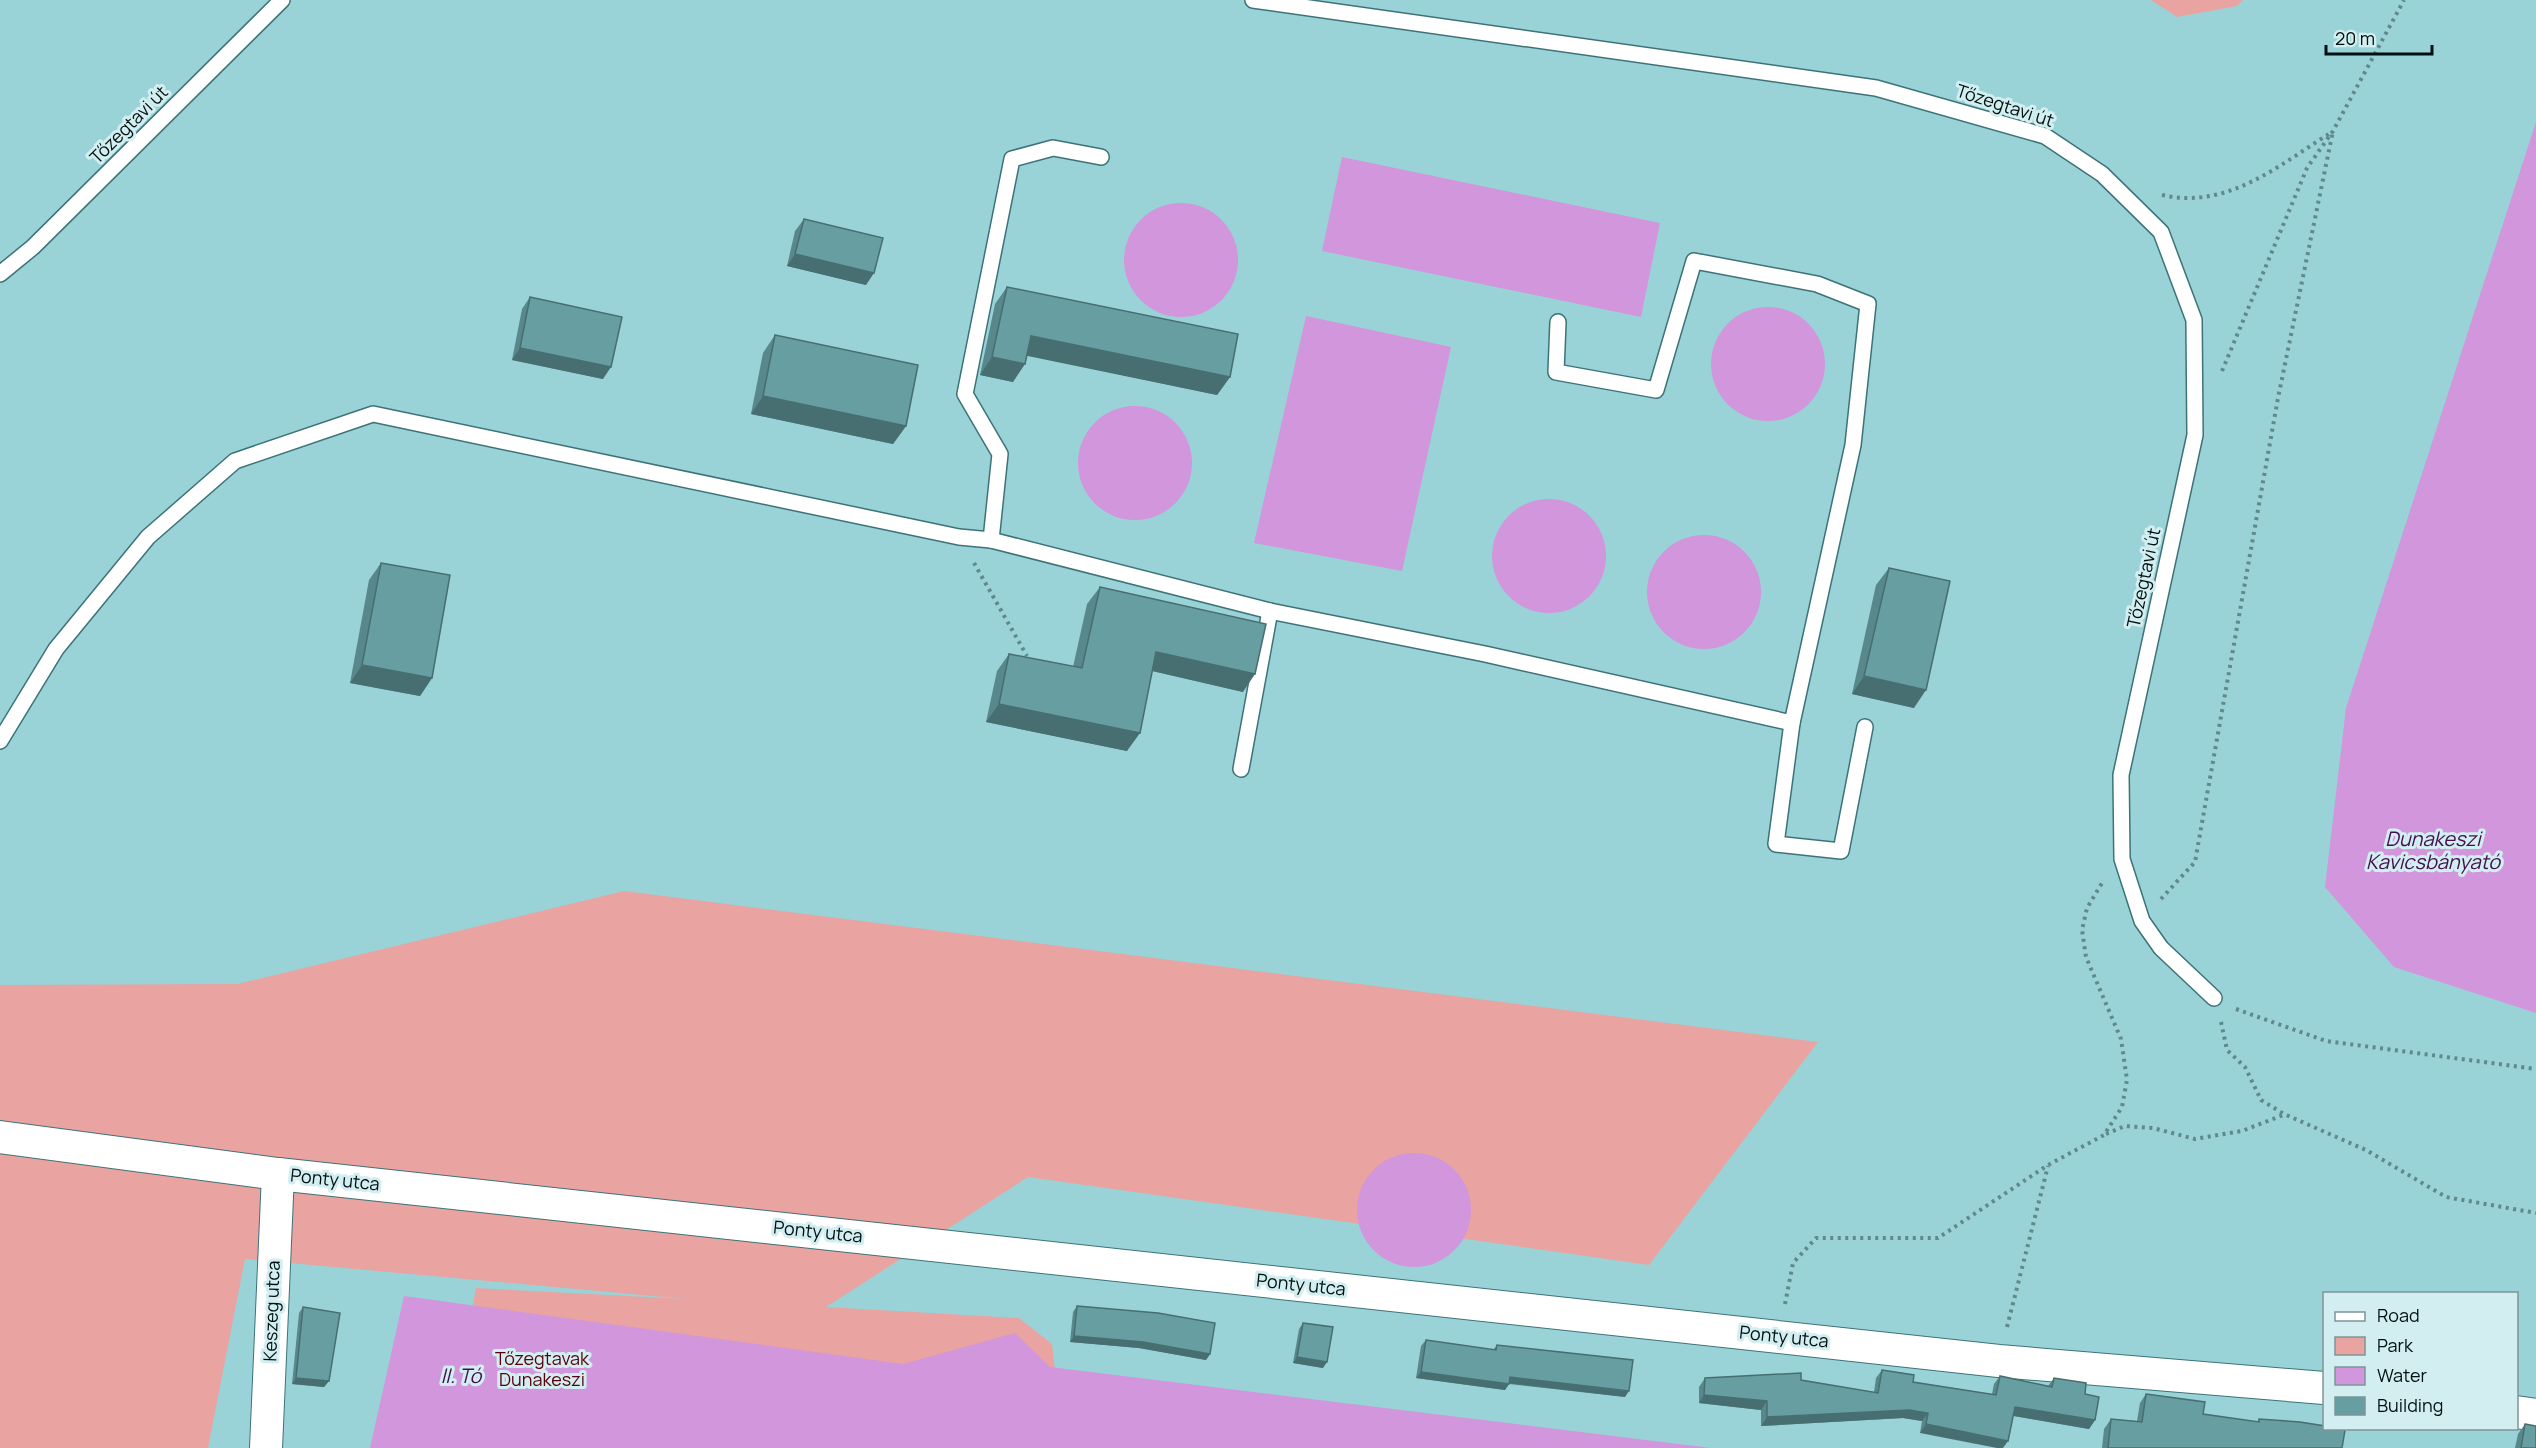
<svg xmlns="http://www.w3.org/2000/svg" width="2536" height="1448" viewBox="0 0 2536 1448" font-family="Manrope,sans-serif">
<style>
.green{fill:#e9a3a1}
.water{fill:#d196db}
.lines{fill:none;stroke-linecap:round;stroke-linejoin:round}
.lane-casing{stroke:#3c7377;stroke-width:18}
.street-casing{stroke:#3c7377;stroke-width:34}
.path{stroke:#60898c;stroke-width:4;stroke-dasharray:3 4.5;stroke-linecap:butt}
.lane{stroke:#fff;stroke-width:15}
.street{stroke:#fff;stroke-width:32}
.wall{fill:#58888b}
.shaded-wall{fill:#476f71}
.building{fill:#669ea2;stroke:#476f71;stroke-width:1.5}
.labels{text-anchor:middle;stroke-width:6;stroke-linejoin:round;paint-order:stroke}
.street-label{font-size:18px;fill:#001011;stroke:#d2eef0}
.park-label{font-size:18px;fill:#58000e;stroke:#d2eef0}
.water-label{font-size:20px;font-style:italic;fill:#440d4d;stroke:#d2eef0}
</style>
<rect width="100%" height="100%" fill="#9ad3d7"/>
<g class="green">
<path d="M2151 0H2243L2237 6 2177 17Z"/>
<path d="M624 891 1818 1042 1649 1265 1028 1177 826 1307 1019 1318 1052 1344 1064 1448H447L476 1288 686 1299 245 1259 208 1448H0V985L237 984Z"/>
</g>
<g class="water">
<path d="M2536 122V1013L2394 967 2325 887 2346 708Z"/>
<path d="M1342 157 1660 223 1641 317 1322 251Z"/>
<circle cx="1181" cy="260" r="57"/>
<circle cx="1768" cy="364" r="57"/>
<path d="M1306 316 1451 347 1402 571 1254 543Z"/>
<circle cx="1135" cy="463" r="57"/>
<circle cx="1549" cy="556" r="57"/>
<circle cx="1704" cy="592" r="57"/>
<circle cx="1414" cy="1210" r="57"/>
<path d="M404 1296 903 1364 1015 1333 1050 1367 1711 1448H370Z"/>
</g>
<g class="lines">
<g class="lane-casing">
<g id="lane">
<path d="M1253 0 1876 88 2045 136 2102 174 2161 232 2194 320 2195 435 2121 775 2122 859 2142 921 2161 948 2214 998"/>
<path d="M1101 157 1053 148 1012 159 965 394 1000 454 991 540 1270 611"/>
<path d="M0 274 33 247 282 0"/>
<path d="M1558 322 1556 372 1656 390 1694 261 1817 284 1868 304 1853 445 1792 723 1776 844 1841 851 1865 727"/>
<path d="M0 741 56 649 148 537 235 461 373 414 959 537 991 540"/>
<path d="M1241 769 1270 611 1485 654 1792 723"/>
</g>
</g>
<g class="street-casing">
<g id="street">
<path d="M0 1137 278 1174 1999 1361 2324 1388"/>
<path d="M2516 1412 2536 1415"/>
<path d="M266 1448 278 1174"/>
</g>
</g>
<g class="path">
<path d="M2162 195C2228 210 2279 165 2332 132"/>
<path d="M2222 371 2307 168 2333 131 2404 0"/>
<path d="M974 563 1027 656"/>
<path d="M2161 899 2195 862 2278 398 2333 131"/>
<path d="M2236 1009 2326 1041 2536 1069"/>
<path d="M2221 1022 2227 1050 2245 1067 2261 1100 2284 1114 2366 1150 2446 1197 2536 1213"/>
<path d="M2106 1134 2125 1126 2153 1128 2195 1139 2242 1131 2283 1115"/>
<path d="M1785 1304 1793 1263 1816 1238H1938L2048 1165 2104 1135 2122 1107 2127 1080 2121 1039 2086 957 2082 930 2087 908 2102 883"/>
<path d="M2007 1327 2048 1166"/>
</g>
<use href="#lane" class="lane"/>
<use href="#street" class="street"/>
</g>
<g class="wall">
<path d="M804 219 866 285 787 266 795 231Z"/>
<path d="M1007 287 1230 377 1217 395 1027 355 1013 382 980 375 995 304Z"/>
<path d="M530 297 603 379 512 360 522 309Z"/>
<path d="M775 335 906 426 893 444 751 414 763 353Z"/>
<path d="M381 563 432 678 420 696 350 683 369 580Z"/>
<path d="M1889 568 1914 708 1852 694 1876 585Z"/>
<path d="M1100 587 1243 692 1152 671 1127 751 986 722 997 671 1009 654 1073 667 1087 604Z"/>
<path d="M1077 1306 1210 1354 1206 1360 1139 1348 1070 1342 1073 1312Z"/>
<path d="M303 1307 329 1381 324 1387 292 1384 299 1313Z"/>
<path d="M1303 1323 1323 1368 1293 1363 1299 1329Z"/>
<path d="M1426 1340 1493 1350 1497 1345 1625 1397 1509 1384 1505 1390 1416 1378 1421 1346Z"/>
<path d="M1882 1370 1913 1382 1992 1394 1994 1384 2000 1376 2048 1386 2054 1378 2085 1394 2095 1420 2089 1429 2013 1416 1920 1433 1922 1421 1903 1418 1761 1426V1410L1699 1403V1387L1705 1378 1801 1380 1874 1392 1876 1378Z"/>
<path d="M2146 1394 2203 1414 2257 1422 2259 1419 2342 1448H2102L2104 1429 2111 1419 2137 1421 2140 1403Z"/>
<path d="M2525 1424 2536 1448H2515L2518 1434Z"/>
</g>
<g class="shaded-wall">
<path d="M795 254 874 273 866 285 787 266Z"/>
<path d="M1031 336 1230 377 1217 395 1018 354Z"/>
<path d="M520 348 611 367 603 379 512 360Z"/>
<path d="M992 357 1025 364 1013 382 980 375Z"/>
<path d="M763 396 906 426 893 444 751 414Z"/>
<path d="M1156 652 1255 674 1243 692 1144 669Z"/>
<path d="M362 665 432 678 420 696 350 683Z"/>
<path d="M1864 676 1926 690 1914 708 1852 694Z"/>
<path d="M999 704 1140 733 1127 751 986 722Z"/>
<path d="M1074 1336 1143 1342 1210 1354 1206 1360 1139 1348 1070 1342Z"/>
<path d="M1297 1357 1327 1362 1323 1368 1293 1363Z"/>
<path d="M1421 1372 1509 1384 1505 1390 1416 1378Z"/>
<path d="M1510 1377 1629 1391 1625 1397 1506 1383Z"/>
<path d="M296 1378 329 1381 324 1387 292 1384Z"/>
<path d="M1704 1395 1767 1401 1761 1410 1699 1403Z"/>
<path d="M2015 1407 2095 1420 2089 1429 2009 1415Z"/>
<path d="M1909 1410 1928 1413 1922 1421 1903 1418 1761 1426 1767 1417Z"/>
<path d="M1926 1424 2008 1441 2003 1448H1997L1920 1433Z"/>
</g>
<g class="building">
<path d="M804 219 883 238 874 273 795 254Z"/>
<path d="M1007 287 1238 334 1230 377 1031 336 1025 364 992 357Z"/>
<path d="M530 297 622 317 611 367 520 348Z"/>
<path d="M775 335 918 365 906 426 763 396Z"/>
<path d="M381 563 450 575 432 678 362 665Z"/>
<path d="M1889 568 1950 581 1926 690 1864 676Z"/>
<path d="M1100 587 1266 624 1255 674 1156 652 1140 733 999 704 1009 654 1082 668Z"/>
<path d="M1077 1306 1158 1313 1215 1323 1210 1354 1143 1342 1074 1336Z"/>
<path d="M303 1307 340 1313 329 1381 296 1378Z"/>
<path d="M1303 1323 1333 1327 1327 1362 1297 1357Z"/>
<path d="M1426 1340 1496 1350 1497 1345 1633 1360 1629 1391 1510 1377 1509 1384 1421 1372Z"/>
<path d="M1882 1370 1914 1375 1913 1382 1996 1395 2000 1376 2052 1387 2054 1378 2086 1383 2085 1394 2099 1397 2095 1420 2015 1407 2008 1441 1926 1424 1928 1413 1909 1410 1767 1417V1401L1704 1395 1705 1378 1801 1373V1380L1878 1393Z"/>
<path d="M2146 1394 2205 1402 2203 1414 2259 1422V1419L2300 1422 2325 1426V1428H2336L2345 1430 2342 1448H2108L2111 1419 2142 1422Z"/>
<path d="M2525 1424 2536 1426V1448H2521Z"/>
</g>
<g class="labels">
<g class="street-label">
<text transform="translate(2005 106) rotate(18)" y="6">Tőzegtavi út</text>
<text transform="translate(129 125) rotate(-45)" y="6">Tőzegtavi út</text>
<text transform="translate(2144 578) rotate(-78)" y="6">Tőzegtavi út</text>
<text transform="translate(335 1180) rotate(6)" y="6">Ponty utca</text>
<text transform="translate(818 1232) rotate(6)" y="6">Ponty utca</text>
<text transform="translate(1301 1285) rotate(6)" y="6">Ponty utca</text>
<text transform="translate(272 1311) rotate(-88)" y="6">Keszeg utca</text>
<text transform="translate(1784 1337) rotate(6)" y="6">Ponty utca</text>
</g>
<g class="park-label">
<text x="542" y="1365">Tőzegtavak<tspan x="542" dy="21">Dunakeszi</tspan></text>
</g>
<g class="water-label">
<text x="2433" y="846">Dunakeszi<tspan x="2433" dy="23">Kavicsbányató</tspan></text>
<text x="461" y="1383">II. Tó</text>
</g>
</g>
<rect x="2323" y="1292" width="195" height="138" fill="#d2eef0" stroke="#7e9597" stroke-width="1.5"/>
<rect x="2335" y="1312" width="30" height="9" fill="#ffffff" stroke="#7e9597" stroke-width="1.5"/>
<text x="2377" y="1322" font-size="18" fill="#001011">Road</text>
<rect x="2335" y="1337" width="30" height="18" fill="#e9a3a1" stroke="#7e9597" stroke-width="1.5"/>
<text x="2377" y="1352" font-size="18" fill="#001011">Park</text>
<rect x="2335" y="1367" width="30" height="18" fill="#d196db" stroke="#7e9597" stroke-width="1.5"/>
<text x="2377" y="1382" font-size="18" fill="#001011">Water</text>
<rect x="2335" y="1397" width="30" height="18" fill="#669ea2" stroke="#7e9597" stroke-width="1.5"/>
<text x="2377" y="1412" font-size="18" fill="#001011">Building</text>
<path d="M2326 45v9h106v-9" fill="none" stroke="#001011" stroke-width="3"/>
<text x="2335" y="45" font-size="18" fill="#001011" stroke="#d2eef0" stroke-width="4.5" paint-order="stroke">20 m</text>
</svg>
